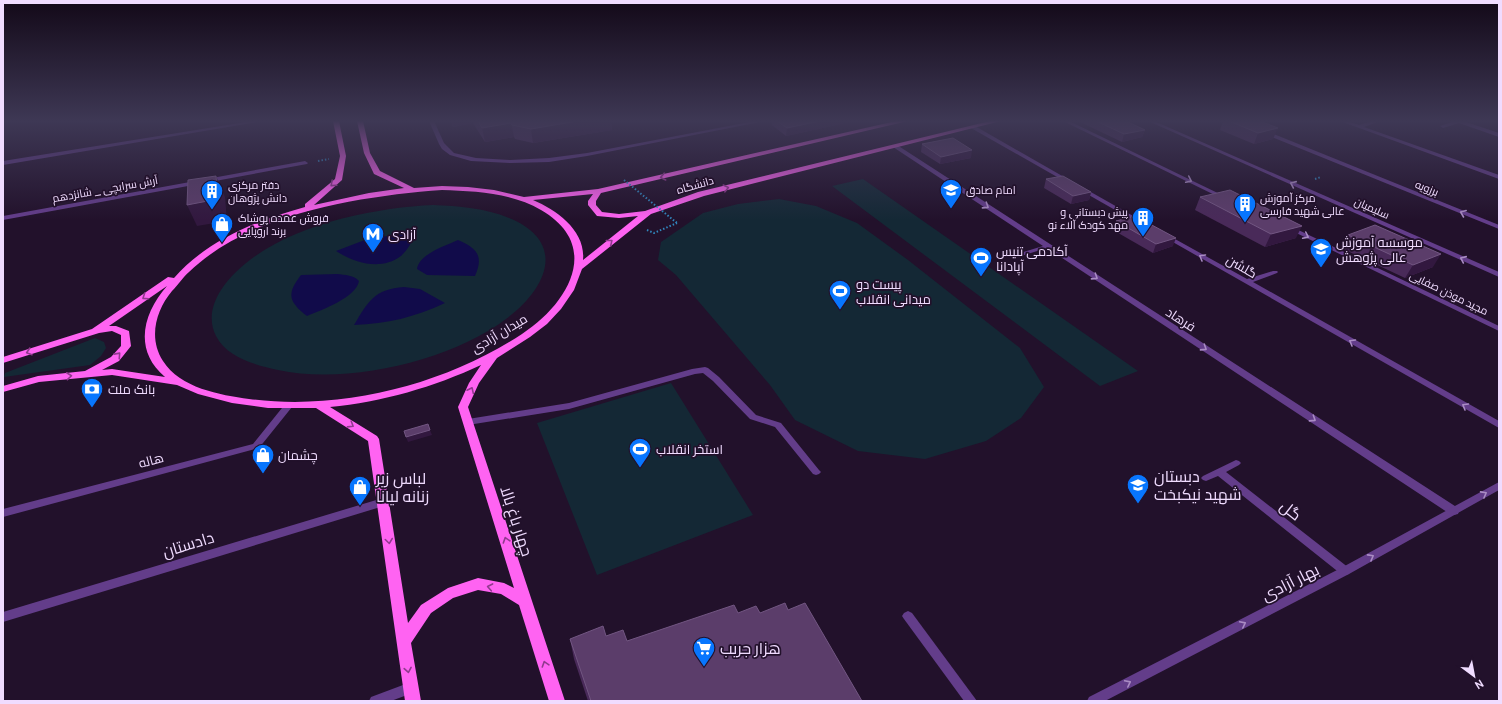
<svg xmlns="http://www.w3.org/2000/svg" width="1502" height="704" viewBox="0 0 1502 704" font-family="Cabin,Cairo,sans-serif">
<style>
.green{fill:#142835}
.water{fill:#110b4a}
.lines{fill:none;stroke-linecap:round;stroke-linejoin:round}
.path{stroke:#3187be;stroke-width:2;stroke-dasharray:1.5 2;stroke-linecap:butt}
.service{fill:#633d8a;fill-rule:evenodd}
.minor{fill:#633d8a;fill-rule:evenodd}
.tertiary{fill:#633d8a;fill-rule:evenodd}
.primary{fill:#ff63f2;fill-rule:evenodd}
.path-bridge{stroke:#3187be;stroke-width:2;stroke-dasharray:1.5 2;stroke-linecap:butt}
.wall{fill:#492a59}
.shaded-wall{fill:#32183f}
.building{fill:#5b3d6a;stroke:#725682}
.oneway{stroke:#903a8e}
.oneway2{stroke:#aa8cc4}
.labels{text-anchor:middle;stroke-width:3.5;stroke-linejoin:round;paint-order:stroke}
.far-poi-label{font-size:11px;fill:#f0dcff;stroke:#22112b;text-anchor:start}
.far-street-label{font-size:11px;fill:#f0dcff;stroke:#22112b}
.poi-label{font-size:13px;fill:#f0dcff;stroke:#22112b;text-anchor:start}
.street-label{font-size:13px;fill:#f0dcff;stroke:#22112b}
.near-poi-label{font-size:16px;fill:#f0dcff;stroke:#22112b;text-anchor:start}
.near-street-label{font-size:16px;fill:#f0dcff;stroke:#22112b}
</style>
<rect width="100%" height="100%" fill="#22112b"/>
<g class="green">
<path d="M863 179 1138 371 1100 386 832 186Z"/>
<path d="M779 199 816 206 857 223 908 260 1020 348 1044 387 1021 418 986 441 925 459 858 451 795 420 770 385 676 275 658 260 661 242 703 213 738 204Z"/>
<path d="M433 205C459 206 485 208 509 218 568 242 547 289 506 319 450 361 348 385 278 370 256 365 227 358 216 336 208 320 212 304 221 290 261 230 366 208 433 205Z"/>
<path d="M95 338 104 342 106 348 101 356 90 365 4 377 5 373Z"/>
<path d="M671 383 753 515 597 575 537 423Z"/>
</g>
<g class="water">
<path d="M416 233C412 241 408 250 401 256 381 271 354 263 336 251L370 238Z"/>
<path d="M458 240C477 248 484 256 475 276L427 275 417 269C419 254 445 246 458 240Z"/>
<path d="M337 274C345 275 354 275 359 281 356 298 321 310 307 316 289 302 286 294 301 275Z"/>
<path d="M404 287 420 289 445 303C415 317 387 324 354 325 368 301 375 289 404 287Z"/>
</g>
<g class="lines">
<g class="path">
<path d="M318 161 329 159"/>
<path d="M1315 179 1321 177"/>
<path d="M647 230 654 233 677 223"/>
</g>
<g class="service">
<path d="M429 121H434L444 143 454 153 476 158 510 160 549 158 587 153 755 121H765L587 156 549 162 510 163 471 161 450 155 442 149 439 144Z"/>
<path d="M305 161 308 163 307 164 3 220V216Z"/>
<path d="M705 367 708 368 719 377 756 415 781 423 819 470 821 472 819 474 816 475 813 474 775 427 750 419 713 381 703 373 695 374 569 409 468 425 465 424 464 422 465 420 468 419 569 403 692 369Z"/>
</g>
<g class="minor">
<path d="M252 121H264L3 165V161Z"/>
<path d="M1063 121H1069L1228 198 1227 199H1223Z"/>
<path d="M1148 121H1154L1499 272V277Z"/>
<path d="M1340 121H1347L1359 125 1372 121H1380L1364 127 1499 175V179Z"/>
<path d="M1455 121H1463L1499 133V137L1459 123 1443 128 1440 126Z"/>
<path d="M971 126H975L1071 181 1066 182 971 128Z"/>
<path d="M1262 131H1266L1499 225V229L1262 133Z"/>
<path d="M893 145H897L1458 508 1459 511 1458 514 1454 515 1450 514 1047 248 1021 256H1017V254L1043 246 893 147Z"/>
<path d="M1082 187 1142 221 1143 222 1142 223H1138L1080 190V188Z"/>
<path d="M1290 226 1499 326V331L1288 229 1287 228Z"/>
<path d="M1166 234 1247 279 1273 271H1277L1278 272 1277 273 1253 282 1499 421V428L1164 237V235Z"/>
<path d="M289 402 293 405 292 407 259 448 3 517V509L253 444 286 403Z"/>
<path d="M1236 460 1239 461 1241 463 1239 465 1226 472 1349 568 1350 571 1349 574 1345 575 1341 574 1218 476 1206 481 1203 480 1201 478 1203 476Z"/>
<path d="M383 498 387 499 388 502 387 505 3 622V612Z"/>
<path d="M908 611 912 613 977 701H964L904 619 902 616 904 613Z"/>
<path d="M411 682 415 684 417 688 415 692 391 701H369L371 697Z"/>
</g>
<path class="tertiary" d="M1499 482V490L1349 574 1105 701H1087L1089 697 1341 568Z"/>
<path class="primary" d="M333 121H339L346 156 342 180 314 205 369 193 404 188 374 174 364 153 357 121H363L370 153 380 171 414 188 442 186 468 187 494 190 524 197 598 189 896 121H908L601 193 596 201V205L602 212 619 214 645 211 698 192 990 121H1001L704 196 651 214 582 269 574 290 561 309 547 324 530 337 497 358 479 383 468 407 565 701H549L519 605 501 594 478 590 453 598 431 613 411 643 421 701H405L368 441 316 408H268L232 403 198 394 177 385 112 375 39 382 3 392V386L38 376 85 371 111 357 121 346V335L112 331 99 333 3 363V357L92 329 168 277 174 278C207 240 258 220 305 207V204L335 179 340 156ZM442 190C475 191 512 193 541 210 603 246 568 304 522 334 444 385 342 411 249 399 220 395 180 388 163 361 148 338 156 310 172 291 178 285 183 277 189 272 250 213 361 196 442 190ZM593 194 588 201V205L597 216 619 218 638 216 583 260C586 231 557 210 533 200ZM167 286C143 313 133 350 165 377L112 369 102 370 119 361 131 346 129 331 116 326H109ZM481 365 469 383 458 407 514 588 504 583 478 578 448 588 421 605 408 623 379 439 377 436 330 407C382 402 434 387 481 365Z"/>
<path class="path-bridge" d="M624 180 677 223"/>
</g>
<g class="wall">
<path d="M451 121H611L612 130 533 143 515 139 514 137 485 142 473 123 453 127Z"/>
<path d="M772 121H854L786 136 772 125Z"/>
<path d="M1078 121H1126L1145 130 1142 137 1122 142Z"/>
<path d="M1223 121H1260L1273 139 1254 144 1220 130Z"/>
<path d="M922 144 971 158 940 164 921 152Z"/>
<path d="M1046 179 1091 192 1089 200 1071 204 1044 188Z"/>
<path d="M1200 197 1296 238 1265 247 1195 210Z"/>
<path d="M1116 221 1173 246 1153 253 1113 230Z"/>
<path d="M1348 235 1433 267 1405 278 1341 248Z"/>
<path d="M788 610 862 701H588L574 659 570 639 606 636 627 641 738 613H760Z"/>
</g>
<g class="shaded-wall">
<path d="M452 121H473V123L453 127Z"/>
<path d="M578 121H611L612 130 533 143 531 129Z"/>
<path d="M820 121H854L786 136 787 128Z"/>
<path d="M511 123 514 137 485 142 482 128Z"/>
<path d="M1278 128 1273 139 1254 144 1258 133Z"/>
<path d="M1145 130 1142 137 1122 142 1124 134Z"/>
<path d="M972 150 971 158 940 164 941 157Z"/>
<path d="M216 176 225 197 227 221 197 226 187 205Z"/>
<path d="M1091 192 1089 200 1071 204 1073 196Z"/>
<path d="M1302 226 1296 238 1265 247 1271 234Z"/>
<path d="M1176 238 1173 246 1153 253 1156 244Z"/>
<path d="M1441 254 1433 267 1405 278 1413 265Z"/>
<path d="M430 430 432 435 408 442 406 437Z"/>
</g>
<g class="building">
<path d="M478 121H578L531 129 512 125 511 123 482 128Z"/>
<path d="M777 121H820L787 128Z"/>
<path d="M1096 121H1126L1145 130 1124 134Z"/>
<path d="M1229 121H1260L1278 128 1258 133Z"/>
<path d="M953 138 972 150 941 157 922 144Z"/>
<path d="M216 176 218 199 187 205 188 180Z"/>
<path d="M1063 176 1091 192 1073 196 1046 179Z"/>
<path d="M1230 190 1302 226 1271 234 1200 197Z"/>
<path d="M1135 216 1176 238 1156 244 1116 221Z"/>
<path d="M1375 225 1441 254 1413 265 1348 235Z"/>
<path d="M428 424 430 430 406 437 404 431Z"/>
<path d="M785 603 788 610 805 603 862 701H591L570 639 603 626 606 636 623 630 627 641 734 605 738 613 756 606 760 613Z"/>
</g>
<defs><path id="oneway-chevron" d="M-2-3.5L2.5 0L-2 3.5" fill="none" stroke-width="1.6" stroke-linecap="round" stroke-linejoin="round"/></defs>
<g class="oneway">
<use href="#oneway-chevron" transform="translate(663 177) rotate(167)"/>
<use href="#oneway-chevron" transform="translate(333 184) rotate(138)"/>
<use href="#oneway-chevron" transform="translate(726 188) rotate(-14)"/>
<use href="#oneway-chevron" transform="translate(610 242) rotate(-39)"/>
<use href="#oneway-chevron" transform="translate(145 297) rotate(146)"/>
<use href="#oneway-chevron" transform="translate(29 352) rotate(162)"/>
<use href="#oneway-chevron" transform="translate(118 355) rotate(-48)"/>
<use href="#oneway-chevron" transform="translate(69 376) rotate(-6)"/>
<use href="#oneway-chevron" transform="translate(471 390) rotate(-64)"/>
<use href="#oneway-chevron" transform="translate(351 425) rotate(32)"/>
<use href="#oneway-chevron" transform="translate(506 540) rotate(-108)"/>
<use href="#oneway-chevron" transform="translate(389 541) rotate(82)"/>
<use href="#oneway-chevron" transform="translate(490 587) rotate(-169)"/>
<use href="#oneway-chevron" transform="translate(545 664) rotate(-108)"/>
<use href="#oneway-chevron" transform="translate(408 670) rotate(80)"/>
</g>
<g class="oneway2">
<use href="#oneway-chevron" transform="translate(1189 180) rotate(26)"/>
<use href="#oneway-chevron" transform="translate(1293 184) rotate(-156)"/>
<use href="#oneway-chevron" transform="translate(986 206) rotate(33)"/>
<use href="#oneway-chevron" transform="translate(1463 213) rotate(-158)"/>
<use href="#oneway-chevron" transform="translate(1306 236) rotate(26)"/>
<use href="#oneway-chevron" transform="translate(1202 257) rotate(-150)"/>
<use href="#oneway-chevron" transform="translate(1463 259) rotate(-156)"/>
<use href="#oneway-chevron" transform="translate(1095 277) rotate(33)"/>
<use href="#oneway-chevron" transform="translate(1352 342) rotate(-150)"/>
<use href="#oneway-chevron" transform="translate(1204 348) rotate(33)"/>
<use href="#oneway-chevron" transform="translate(1465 406) rotate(-150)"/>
<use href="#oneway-chevron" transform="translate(1313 419) rotate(33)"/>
<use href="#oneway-chevron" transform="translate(1484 494) rotate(-29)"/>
<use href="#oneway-chevron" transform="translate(1371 557) rotate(-29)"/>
<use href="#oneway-chevron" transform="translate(1243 624) rotate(-27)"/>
<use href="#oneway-chevron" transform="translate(1128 683) rotate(-27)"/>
</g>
<linearGradient id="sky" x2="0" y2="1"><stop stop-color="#130918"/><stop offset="0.55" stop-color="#3e3855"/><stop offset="1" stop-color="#3e3855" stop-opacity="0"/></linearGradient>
<rect width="1502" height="220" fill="url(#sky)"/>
<defs>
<g id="school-pin" transform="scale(1.15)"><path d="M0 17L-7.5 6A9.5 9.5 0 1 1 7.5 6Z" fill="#0876fe" stroke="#22112b"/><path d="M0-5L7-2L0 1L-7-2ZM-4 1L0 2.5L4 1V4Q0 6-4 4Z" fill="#fff"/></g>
<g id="building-pin" transform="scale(1.15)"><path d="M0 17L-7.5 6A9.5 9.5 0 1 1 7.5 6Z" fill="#0876fe" stroke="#22112b"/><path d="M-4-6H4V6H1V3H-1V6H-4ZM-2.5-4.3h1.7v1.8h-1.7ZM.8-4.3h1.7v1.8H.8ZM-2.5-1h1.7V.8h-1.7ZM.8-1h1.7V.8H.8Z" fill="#fff"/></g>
<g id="shop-pin" transform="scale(1.15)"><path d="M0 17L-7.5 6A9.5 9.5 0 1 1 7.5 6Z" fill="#0876fe" stroke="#22112b"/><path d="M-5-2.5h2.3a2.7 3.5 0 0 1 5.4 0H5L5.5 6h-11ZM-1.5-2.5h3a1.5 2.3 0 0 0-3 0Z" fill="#fff"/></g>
<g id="metro-pin" transform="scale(1.15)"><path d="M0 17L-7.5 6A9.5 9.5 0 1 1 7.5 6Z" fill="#0876fe" stroke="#22112b"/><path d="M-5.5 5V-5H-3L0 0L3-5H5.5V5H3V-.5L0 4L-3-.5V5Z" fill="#fff"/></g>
<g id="stadium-pin" transform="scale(1.15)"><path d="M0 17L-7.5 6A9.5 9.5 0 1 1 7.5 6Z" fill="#0876fe" stroke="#22112b"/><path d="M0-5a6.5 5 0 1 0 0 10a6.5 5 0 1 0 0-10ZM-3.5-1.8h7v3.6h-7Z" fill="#fff"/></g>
<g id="bank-pin" transform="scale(1.15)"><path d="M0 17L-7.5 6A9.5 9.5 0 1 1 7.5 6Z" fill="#0876fe" stroke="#22112b"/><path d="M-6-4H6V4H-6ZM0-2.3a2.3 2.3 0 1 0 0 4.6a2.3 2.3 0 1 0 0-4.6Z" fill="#fff"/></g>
<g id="supermarket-pin" transform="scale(1.15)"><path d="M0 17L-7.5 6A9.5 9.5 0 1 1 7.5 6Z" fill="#0876fe" stroke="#22112b"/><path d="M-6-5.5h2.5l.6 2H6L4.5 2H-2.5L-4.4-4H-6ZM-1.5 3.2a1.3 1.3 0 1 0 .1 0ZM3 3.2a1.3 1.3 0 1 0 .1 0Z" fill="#fff"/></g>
</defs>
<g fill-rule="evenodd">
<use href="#school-pin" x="951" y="190"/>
<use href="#building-pin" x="212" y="191"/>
<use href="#building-pin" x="1245" y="204"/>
<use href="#building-pin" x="1143" y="218"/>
<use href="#shop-pin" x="222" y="224"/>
<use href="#metro-pin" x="373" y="234"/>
<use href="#school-pin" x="1321" y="249"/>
<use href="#stadium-pin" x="981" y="258"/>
<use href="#stadium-pin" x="840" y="291"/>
<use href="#bank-pin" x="92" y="389"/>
<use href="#stadium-pin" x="640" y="449"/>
<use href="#shop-pin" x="263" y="455"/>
<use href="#school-pin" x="1138" y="485"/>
<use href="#shop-pin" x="360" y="487"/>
<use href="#supermarket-pin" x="704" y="648"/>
</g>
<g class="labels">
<g class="far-poi-label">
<text x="228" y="189">دفتر مرکزی<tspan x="228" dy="13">دانش پژوهان</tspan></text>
<text x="966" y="194">امام صادق</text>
<text x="1260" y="202">مرکز آموزش<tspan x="1260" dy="13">عالی شهید فارسی</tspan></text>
<text x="1128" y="216" text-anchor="end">پیش دبستانی و<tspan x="1128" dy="13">مهد کودک آلاء نو</tspan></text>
<text x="238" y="222">فروش عمده پوشاک<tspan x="238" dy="13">برند اروپایی</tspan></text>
</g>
<g class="far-street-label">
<text transform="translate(695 185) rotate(-16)" y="4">دانشگاه</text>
<text transform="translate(1427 188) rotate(22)" y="4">برزویه</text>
<text transform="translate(105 189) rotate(-10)" y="4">آرش سرابچی _ شانزدهم</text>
<text transform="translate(1372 208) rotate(24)" y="4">سلیمیان</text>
<text transform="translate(1449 293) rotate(26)" y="4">مجید موذن صفایی</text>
</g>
<g class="poi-label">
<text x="388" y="239">آزادی</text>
<text x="1336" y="247">موسسه آموزش<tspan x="1336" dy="15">عالی پژوهش</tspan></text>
<text x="996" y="256">آکادمی تنیس<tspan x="996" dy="15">آپادانا</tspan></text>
<text x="856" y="289">پیست دو<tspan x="856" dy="15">میدانی انقلاب</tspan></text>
<text x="108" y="394">بانک ملت</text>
<text x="656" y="454">استخر انقلاب</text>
<text x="278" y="460">چشمان</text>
</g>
<g class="street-label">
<text transform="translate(1242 266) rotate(30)" y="5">گلشن</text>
<text transform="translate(1181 319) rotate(33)" y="5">فرهاد</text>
<text transform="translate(499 333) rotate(-31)" y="5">میدان آزادی</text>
<text transform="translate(151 460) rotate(-15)" y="5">هاله</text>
</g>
<g class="near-poi-label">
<text x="1154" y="482">دبستان<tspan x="1154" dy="18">شهید نیکبخت</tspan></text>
<text x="376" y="484">لباس زیر<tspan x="376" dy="18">زنانه لیانا</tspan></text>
<text x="720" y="654">هزار جریب</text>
</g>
<g class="near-street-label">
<text transform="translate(1291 510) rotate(38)" y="6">گل</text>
<text transform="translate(517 521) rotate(72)" y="6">چهار باغ بالا</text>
<text transform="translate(188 544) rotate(-17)" y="6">دادستان</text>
<text transform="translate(1290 582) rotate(-27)" y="6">بهار آزادی</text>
</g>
</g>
<rect width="1502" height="704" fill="none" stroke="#f0dcff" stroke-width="8"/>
<g transform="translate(1474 676) rotate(148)" stroke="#22112b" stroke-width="3" paint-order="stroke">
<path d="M0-3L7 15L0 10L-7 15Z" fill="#f0dcff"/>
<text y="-6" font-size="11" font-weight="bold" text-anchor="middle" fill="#f0dcff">N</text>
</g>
</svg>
